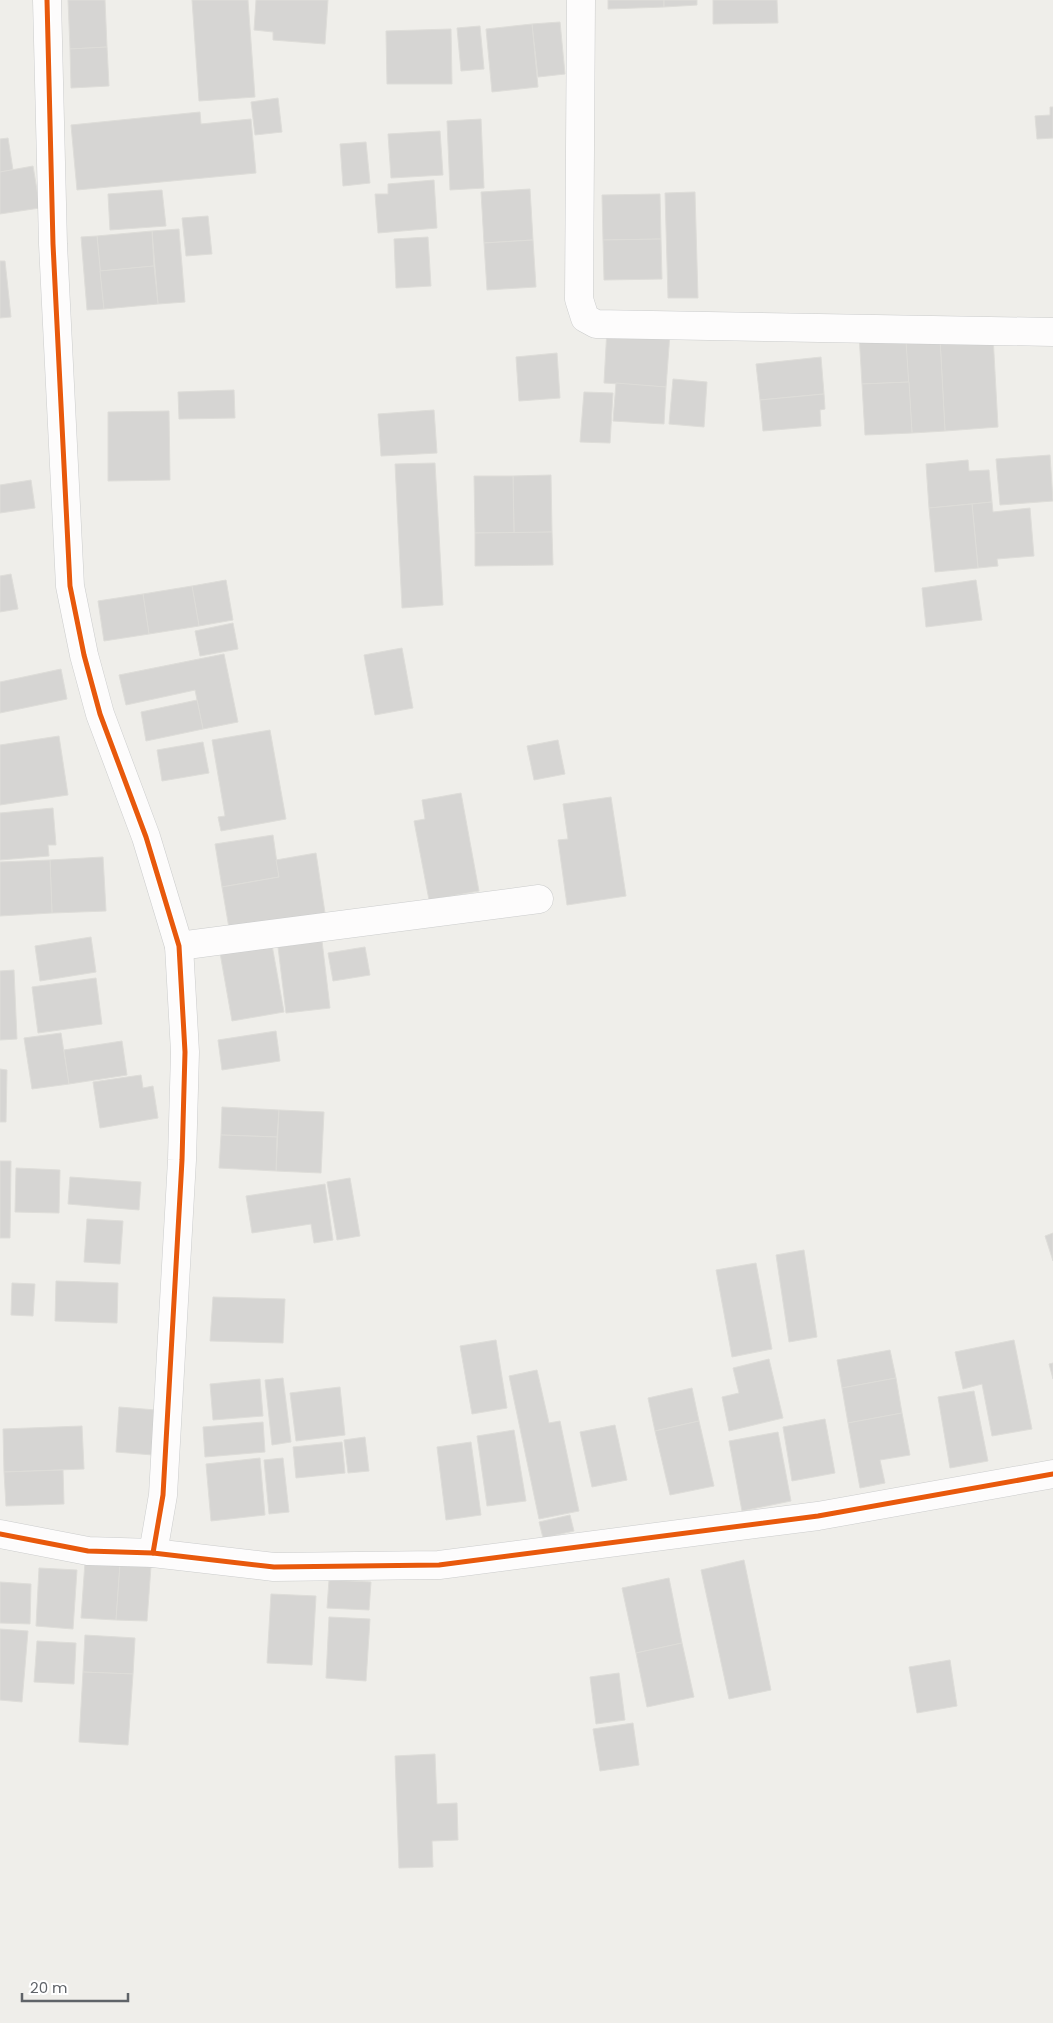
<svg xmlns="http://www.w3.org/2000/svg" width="1053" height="2023" viewBox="0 0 1053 2023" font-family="Poppins,sans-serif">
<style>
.building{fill:#d6d5d3;stroke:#deddd9}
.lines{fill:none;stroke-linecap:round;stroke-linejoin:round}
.minor-casing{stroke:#cbcccc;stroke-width:29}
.minor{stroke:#fdfcfc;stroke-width:28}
.cycleway-casing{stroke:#fff;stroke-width:8}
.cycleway{stroke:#e8590c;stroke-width:5}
</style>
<rect width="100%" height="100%" fill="#efeeea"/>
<g class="building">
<path d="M68 0H105L107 47 70 49Z"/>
<path d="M192 0H248L255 97 199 101Z"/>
<path d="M256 0H328L325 44 273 40V32L254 30Z"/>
<path d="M608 0H664V7L608 9Z"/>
<path d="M664 0H697V5L664 7Z"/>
<path d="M713 0H777L778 23 713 24Z"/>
<path d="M560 22 565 74 538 77 532 24Z"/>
<path d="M532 24 538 87 492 92 486 29Z"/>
<path d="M480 26 484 69 461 71 457 28Z"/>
<path d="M451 29 452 84H387L386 31Z"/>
<path d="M107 47 109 86 71 88 70 49Z"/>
<path d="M278 98 282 132 255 135 251 102Z"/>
<path d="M1050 107H1053V138L1037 139 1035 116 1050 115Z"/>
<path d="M200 112 201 124 251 119 256 173 77 190 71 125Z"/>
<path d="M481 119 484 188 450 190 447 121Z"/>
<path d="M440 131 443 175 391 178 388 134Z"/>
<path d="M8 138 13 170 0 172V139Z"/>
<path d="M366 142 370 183 343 186 340 144Z"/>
<path d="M33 166 40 208 0 214V172Z"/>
<path d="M434 180 437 228 378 233 375 194H388V184Z"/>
<path d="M530 189 533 240 484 243 481 192Z"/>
<path d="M162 190 166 226 110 230 108 194Z"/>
<path d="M695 192 698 298H668L665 193Z"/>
<path d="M660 194 661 239 603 240 602 195Z"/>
<path d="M208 216 212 254 186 256 182 218Z"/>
<path d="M179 229 185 302 158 304 152 231Z"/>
<path d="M152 231 154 266 100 271 97 236Z"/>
<path d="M97 236 104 309 87 310 81 237Z"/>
<path d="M428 237 431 286 396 288 394 239Z"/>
<path d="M661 239 662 279 604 280 603 240Z"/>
<path d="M533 240 536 287 487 290 484 243Z"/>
<path d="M0 261H5L11 317 0 318Z"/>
<path d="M154 266 158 304 104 309 100 271Z"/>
<path d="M607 329 670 333 666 387 604 383Z"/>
<path d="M906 332 909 382 862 384 859 334Z"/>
<path d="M993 336 998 427 945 431 940 339Z"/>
<path d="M940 339 945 431 912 433 906 341Z"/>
<path d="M557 353 560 398 519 401 516 357Z"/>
<path d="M821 357 824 394 760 400 756 364Z"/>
<path d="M673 379 707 382 704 427 669 424Z"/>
<path d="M909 382 912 433 865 435 862 384Z"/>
<path d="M616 383 666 387 664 424 613 421Z"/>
<path d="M234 390 235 418 179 419 178 392Z"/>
<path d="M584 392 613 393 610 443 580 442Z"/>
<path d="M824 394 825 409 820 410 821 426 763 431 760 400Z"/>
<path d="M434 410 437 453 381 456 378 414Z"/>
<path d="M169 411 170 480 108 481V412Z"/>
<path d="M1050 455 1053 501 1000 505 996 459Z"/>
<path d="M968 460 969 471 989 470 992 502 929 508 926 464Z"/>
<path d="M435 463 443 605 402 608 395 464Z"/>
<path d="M551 475 552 532 514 533 513 476Z"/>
<path d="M474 476H513L514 533H475Z"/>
<path d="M31 480 35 508 0 513V485Z"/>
<path d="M992 502 993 512 1030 508 1034 556 997 559 998 566 978 568 972 504Z"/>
<path d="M972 504 978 568 935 572 929 508Z"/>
<path d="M552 532 553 565 475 566V533Z"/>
<path d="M11 574 18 609 0 612V576Z"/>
<path d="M226 580 233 620 199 626 192 586Z"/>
<path d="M976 580 982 620 926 627 922 588Z"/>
<path d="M192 586 199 626 149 634 143 594Z"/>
<path d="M143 594 149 634 104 641 98 601Z"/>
<path d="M233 623 238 649 200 656 195 631Z"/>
<path d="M402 648 413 708 375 715 364 655Z"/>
<path d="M224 654 238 722 203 729 195 690 126 705 119 675Z"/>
<path d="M61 669 67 699 0 713V682Z"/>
<path d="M197 700 203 729 146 741 141 712Z"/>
<path d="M270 730 286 819 221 831 218 817 225 816 212 740Z"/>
<path d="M59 736 68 795 0 805V745Z"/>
<path d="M558 740 565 774 534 780 527 746Z"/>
<path d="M203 742 209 773 162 781 157 750Z"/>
<path d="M461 793 479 891 429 900 414 821 425 819 422 800Z"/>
<path d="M611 797 626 896 567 905 558 840 568 839 563 804Z"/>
<path d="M53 808 56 845H48L49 856 0 860V813Z"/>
<path d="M273 835 279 877 222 887 215 844Z"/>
<path d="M316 853 325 913 229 928 222 887 279 877 276 860Z"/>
<path d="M103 857 106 911 52 913 50 860Z"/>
<path d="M50 860 52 913 0 916V862Z"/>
<path d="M91 937 96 972 40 981 35 946Z"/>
<path d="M322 941 330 1008 286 1013 278 947Z"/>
<path d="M272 945 284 1012 232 1021 220 953Z"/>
<path d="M365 947 370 975 333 981 328 953Z"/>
<path d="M14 970 17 1039 0 1040V971Z"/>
<path d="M96 978 102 1024 38 1033 32 987Z"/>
<path d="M276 1031 280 1061 222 1070 218 1040Z"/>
<path d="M61 1033 69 1084 32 1089 24 1038Z"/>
<path d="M122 1041 127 1075 69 1084 64 1050Z"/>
<path d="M0 1069 7 1070 6 1122H0Z"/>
<path d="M141 1075 143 1088 153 1086 158 1118 100 1128 93 1082Z"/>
<path d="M222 1107 279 1110 277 1137 221 1135Z"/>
<path d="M279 1110 324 1112 321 1173 276 1171Z"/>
<path d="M221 1135 277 1137 276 1171 219 1168Z"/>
<path d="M0 1161H11L10 1238H0Z"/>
<path d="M16 1168 60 1170 59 1213 15 1212Z"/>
<path d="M70 1177 141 1182 139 1210 68 1204Z"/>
<path d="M350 1178 360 1236 337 1240 327 1182Z"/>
<path d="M325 1184 333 1240 314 1243 311 1224 252 1233 246 1196Z"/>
<path d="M87 1219 123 1221 120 1264 84 1262Z"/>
<path d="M1053 1233V1261L1045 1236Z"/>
<path d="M804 1250 817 1337 789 1342 776 1255Z"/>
<path d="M756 1263 772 1349 732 1357 716 1270Z"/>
<path d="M56 1281 118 1283 117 1323 55 1321Z"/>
<path d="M12 1283 35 1284 33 1316 11 1315Z"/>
<path d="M213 1297 285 1299 283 1343 210 1341Z"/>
<path d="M496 1340 507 1408 472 1414 460 1346Z"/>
<path d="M1014 1340 1032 1429 992 1436 982 1384 963 1389 955 1352Z"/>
<path d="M890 1350 896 1378 842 1388 837 1360Z"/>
<path d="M769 1359 783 1418 729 1431 722 1397 739 1393 733 1368Z"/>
<path d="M1053 1363V1379L1049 1364Z"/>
<path d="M537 1370 549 1423 560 1421 579 1511 539 1519 509 1376Z"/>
<path d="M283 1378 291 1442 272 1445 265 1380Z"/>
<path d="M896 1378 902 1413 848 1423 842 1388Z"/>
<path d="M260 1379 263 1416 213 1420 210 1384Z"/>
<path d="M340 1387 345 1435 296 1441 290 1393Z"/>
<path d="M692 1388 699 1421 655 1431 648 1398Z"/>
<path d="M974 1391 988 1461 950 1468 938 1397Z"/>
<path d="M119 1407 156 1410 153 1455 116 1452Z"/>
<path d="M902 1413 910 1455 880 1460 885 1483 860 1488 848 1423Z"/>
<path d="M825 1419 835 1473 792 1481 783 1427Z"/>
<path d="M699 1421 714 1486 670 1495 655 1431Z"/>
<path d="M263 1422 265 1452 205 1457 203 1427Z"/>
<path d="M615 1425 627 1480 592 1487 580 1432Z"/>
<path d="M82 1426 84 1469 4 1472 3 1429Z"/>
<path d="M514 1430 526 1501 487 1506 477 1436Z"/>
<path d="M778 1432 791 1501 742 1511 729 1441Z"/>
<path d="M365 1437 369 1471 348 1473 344 1440Z"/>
<path d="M342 1442 345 1473 296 1478 293 1447Z"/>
<path d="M471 1442 481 1515 446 1520 437 1447Z"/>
<path d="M260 1458 265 1515 211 1521 206 1464Z"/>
<path d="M283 1458 289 1512 269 1514 264 1460Z"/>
<path d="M63 1470 64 1504 6 1506 4 1472Z"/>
<path d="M570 1515 574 1531 543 1538 539 1522Z"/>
<path d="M744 1560 771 1690 729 1699 701 1570Z"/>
<path d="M85 1562 120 1564 116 1620 81 1618Z"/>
<path d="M120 1564 151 1566 147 1621 116 1620Z"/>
<path d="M39 1568 77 1570 73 1629 36 1626Z"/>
<path d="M669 1578 682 1643 636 1653 622 1588Z"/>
<path d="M329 1580 371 1582 369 1610 327 1608Z"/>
<path d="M0 1582 31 1584 30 1624 0 1623Z"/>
<path d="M271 1594 316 1596 312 1665 267 1663Z"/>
<path d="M329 1617 370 1619 366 1681 326 1678Z"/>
<path d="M0 1629 28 1631 22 1702 0 1700Z"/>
<path d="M85 1635 135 1638 133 1674 83 1672Z"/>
<path d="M37 1641 76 1643 74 1684 34 1682Z"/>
<path d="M682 1643 694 1697 647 1707 636 1653Z"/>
<path d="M950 1660 957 1706 917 1713 909 1667Z"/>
<path d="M83 1672 133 1674 128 1745 79 1742Z"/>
<path d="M619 1673 625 1720 596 1724 590 1677Z"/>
<path d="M633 1723 639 1765 600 1771 593 1729Z"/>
<path d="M435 1754 437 1804 457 1803 458 1840 432 1841 433 1867 399 1868 395 1756Z"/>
</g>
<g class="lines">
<g class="minor-casing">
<g id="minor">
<path d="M47 0 53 244 70 586 84 655 100 714 146 837 179 946 185 1052 182 1160 163 1495 153 1553"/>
<path d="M581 0 579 299 585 318 596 324 1053 332"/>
<path d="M179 946 539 899"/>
<path d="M0 1534 88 1551 153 1553 274 1567 439 1565 818 1516 1053 1474"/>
</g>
</g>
<use href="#minor" class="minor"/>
<g class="cycleway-casing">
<g id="cycleway">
<path d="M47 0 53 244 70 586 84 655 100 714 146 837 179 946 185 1052 182 1160 163 1495 153 1553"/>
<path d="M0 1534 88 1551 153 1553 274 1567 439 1565 818 1516 1053 1474"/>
</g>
</g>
<use href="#cycleway" class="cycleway"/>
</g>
<path d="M22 1993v8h106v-8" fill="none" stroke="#5f6368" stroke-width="2.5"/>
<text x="30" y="1993" font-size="15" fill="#5f6368" stroke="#ffffff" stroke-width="4" paint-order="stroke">20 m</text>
</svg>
